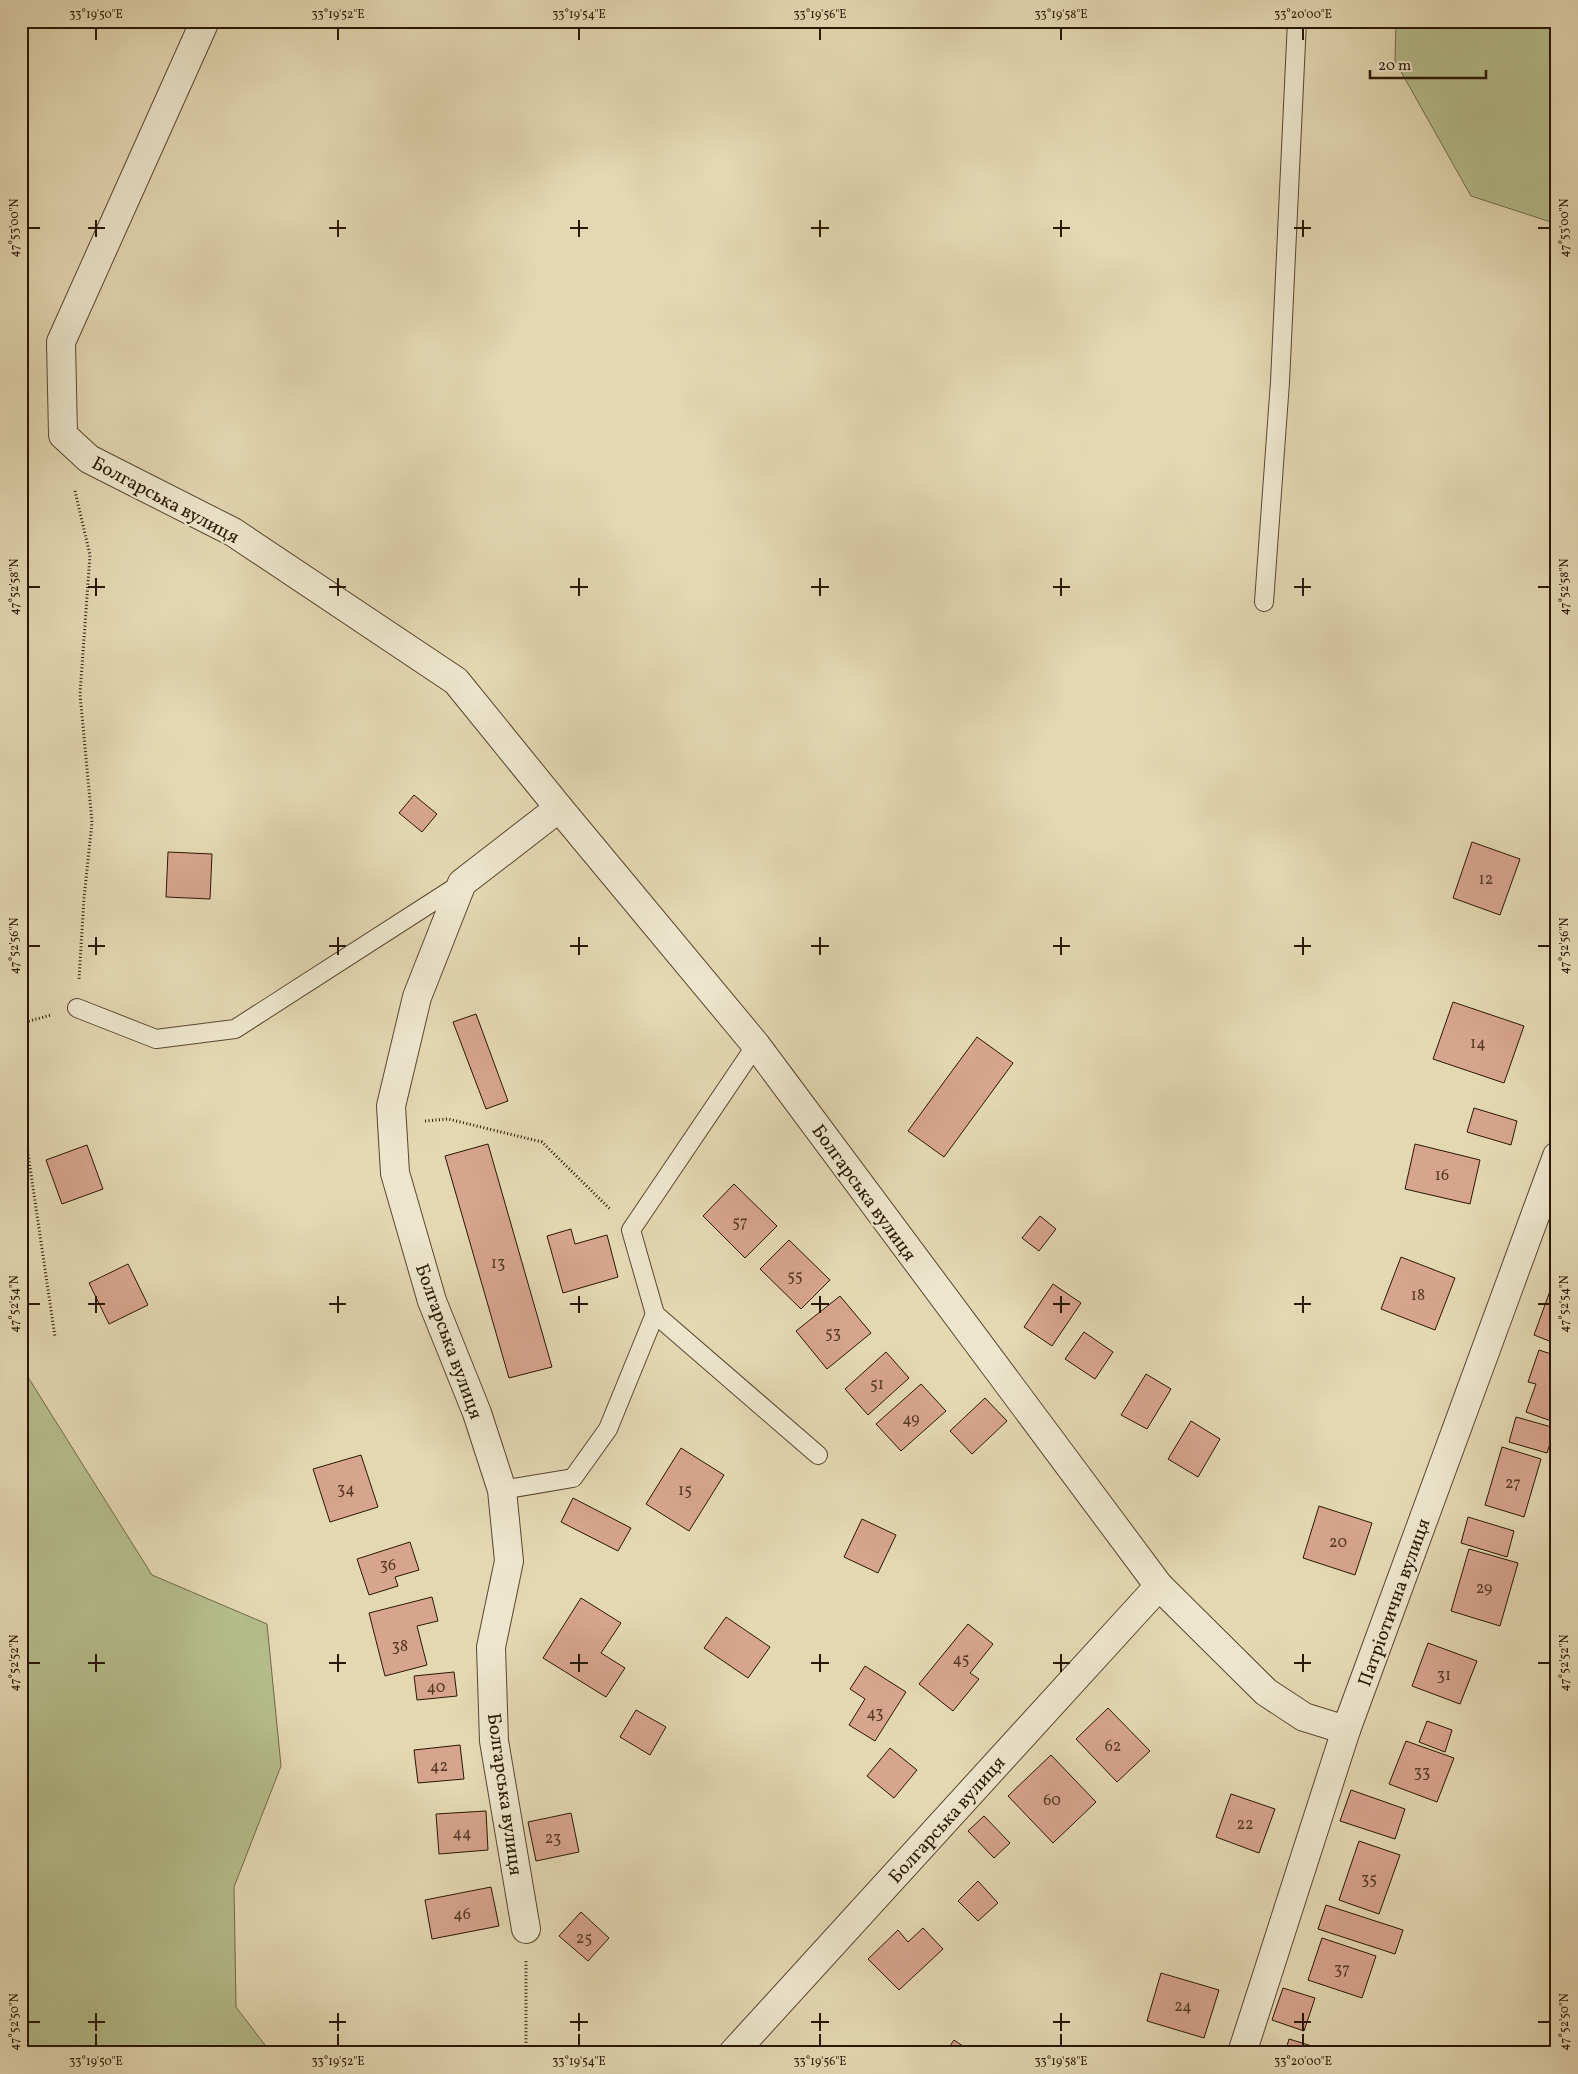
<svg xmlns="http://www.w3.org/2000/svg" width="1578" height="2074" viewBox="0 0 1578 2074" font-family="Vollkorn,serif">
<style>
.green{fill:#b5be8c;stroke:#6f6a48}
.building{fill:#d7a48d;stroke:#291704}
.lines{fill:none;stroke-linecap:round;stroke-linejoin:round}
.lane-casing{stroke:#584730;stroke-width:20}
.street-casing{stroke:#584730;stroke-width:30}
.path{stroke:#291704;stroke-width:3;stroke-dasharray:1 2.5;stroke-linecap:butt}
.lane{stroke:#ede6cd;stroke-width:18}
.street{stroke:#ede6cd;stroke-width:28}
.ticks{fill:none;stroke:#291704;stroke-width:2}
.labels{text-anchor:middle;stroke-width:4.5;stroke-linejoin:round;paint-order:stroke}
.number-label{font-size:16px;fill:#543a26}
.street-label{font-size:19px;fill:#291704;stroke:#ede6cd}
.neatline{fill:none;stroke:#291704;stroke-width:2}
.ticks-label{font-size:12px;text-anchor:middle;fill:#291704}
</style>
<rect width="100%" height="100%" fill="#e4d8b2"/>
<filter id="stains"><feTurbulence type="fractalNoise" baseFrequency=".004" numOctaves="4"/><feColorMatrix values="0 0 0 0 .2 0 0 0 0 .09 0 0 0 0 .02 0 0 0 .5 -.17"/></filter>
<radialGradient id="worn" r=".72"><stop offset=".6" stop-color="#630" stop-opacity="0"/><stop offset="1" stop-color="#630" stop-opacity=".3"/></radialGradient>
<g class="green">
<path d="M1396 21H1557V224L1471 196 1395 61Z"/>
<path d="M21 1366 152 1575 267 1624 281 1766 234 1887 236 2007 271 2053H21Z"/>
</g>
<g class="building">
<path d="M414 795 437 814 422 832 399 813Z"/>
<path d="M1472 842 1520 859 1500 915 1453 898Z"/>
<path d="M168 852 212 854 210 899 166 897Z"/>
<path d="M1453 1002 1524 1026 1504 1083 1433 1059Z"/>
<path d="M476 1014 508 1101 486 1109 453 1022Z"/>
<path d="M977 1037 1013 1063 944 1157 908 1131Z"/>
<path d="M1474 1108 1517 1121 1511 1145 1467 1132Z"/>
<path d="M488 1144 552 1367 509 1378 445 1156Z"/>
<path d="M1415 1144 1480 1160 1470 1204 1405 1189Z"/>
<path d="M87 1145 103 1189 62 1204 46 1160Z"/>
<path d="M734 1184 777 1226 745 1258 703 1216Z"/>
<path d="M1040 1216 1056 1229 1039 1251 1022 1238Z"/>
<path d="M571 1229 575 1244 607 1235 618 1277 563 1293 547 1236Z"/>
<path d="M789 1240 830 1280 801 1309 760 1269Z"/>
<path d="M1401 1257 1455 1278 1435 1330 1381 1309Z"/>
<path d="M128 1264 148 1305 109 1324 89 1283Z"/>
<path d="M1053 1284 1081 1303 1052 1346 1024 1327Z"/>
<path d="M1550 1291 1557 1293V1344L1534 1335Z"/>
<path d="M840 1296 871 1333 827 1369 796 1331Z"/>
<path d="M1084 1332 1113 1352 1095 1379 1065 1359Z"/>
<path d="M1539 1350 1557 1356V1423L1526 1412 1536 1384 1528 1382Z"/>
<path d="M886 1352 909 1378 868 1415 845 1389Z"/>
<path d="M1146 1374 1171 1389 1147 1429 1121 1415Z"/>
<path d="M921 1384 946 1411 901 1451 876 1424Z"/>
<path d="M985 1398 1007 1421 972 1454 950 1431Z"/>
<path d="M1516 1417 1555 1428 1547 1453 1509 1442Z"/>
<path d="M1191 1421 1220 1439 1198 1477 1168 1459Z"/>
<path d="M1502 1447 1541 1459 1524 1517 1485 1505Z"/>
<path d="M681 1448 724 1475 689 1531 646 1504Z"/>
<path d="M361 1455 378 1507 330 1522 313 1469Z"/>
<path d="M573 1498 631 1528 618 1551 561 1522Z"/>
<path d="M1319 1506 1372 1523 1355 1575 1303 1558Z"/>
<path d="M1468 1517 1514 1531 1507 1557 1461 1543Z"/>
<path d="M862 1519 896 1535 878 1573 844 1557Z"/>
<path d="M410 1542 419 1570 395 1577 398 1586 369 1595 357 1559Z"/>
<path d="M1469 1549 1518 1563 1500 1626 1451 1611Z"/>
<path d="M432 1597 438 1621 417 1626 427 1665 385 1676 369 1613Z"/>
<path d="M581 1598 621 1623 601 1653 625 1668 606 1697 543 1658Z"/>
<path d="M726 1617 770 1647 748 1678 704 1648Z"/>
<path d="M968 1624 993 1644 970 1673 979 1679 953 1711 919 1684Z"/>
<path d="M1428 1643 1477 1661 1460 1704 1412 1686Z"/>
<path d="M865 1666 906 1692 875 1741 849 1725 865 1699 850 1689Z"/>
<path d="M454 1672 457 1696 417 1700 414 1676Z"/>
<path d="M1108 1708 1150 1751 1117 1782 1076 1739Z"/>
<path d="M636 1710 666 1727 650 1755 620 1737Z"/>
<path d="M1427 1721 1452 1730 1445 1752 1419 1742Z"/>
<path d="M1406 1741 1454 1758 1437 1802 1389 1784Z"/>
<path d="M460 1745 464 1779 418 1783 414 1750Z"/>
<path d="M890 1748 917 1770 894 1798 867 1776Z"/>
<path d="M1051 1755 1096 1802 1053 1843 1008 1796Z"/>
<path d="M1351 1790 1405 1809 1395 1839 1340 1821Z"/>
<path d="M1231 1794 1275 1809 1259 1853 1216 1837Z"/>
<path d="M486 1811 488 1850 439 1854 436 1814Z"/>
<path d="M571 1813 579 1852 536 1861 528 1822Z"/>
<path d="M984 1816 1010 1843 994 1858 968 1831Z"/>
<path d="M1359 1841 1400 1855 1379 1914 1339 1900Z"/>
<path d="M978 1881 998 1903 978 1921 958 1901Z"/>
<path d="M491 1887 499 1926 432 1939 425 1900Z"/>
<path d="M1326 1905 1403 1930 1395 1954 1318 1929Z"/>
<path d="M581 1912 609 1938 588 1961 559 1936Z"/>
<path d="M923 1928 943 1949 899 1990 868 1959 898 1930 908 1942Z"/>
<path d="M1322 1938 1376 1956 1362 1998 1308 1980Z"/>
<path d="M1161 1973 1219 1990 1204 2038 1147 2021Z"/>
<path d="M1283 1988 1315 1998 1304 2031 1272 2020Z"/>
<path d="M1289 2039 1335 2053H1285Z"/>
<path d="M954 2040 973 2053H945Z"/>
</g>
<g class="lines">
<g class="lane-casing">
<g id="lane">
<path d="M1264 602 1280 382 1297 21"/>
<path d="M77 1008 156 1039 235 1029 462 883"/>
<path d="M655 1314 631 1230 756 1045"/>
<path d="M502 1490 573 1478 608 1429 655 1314 818 1455"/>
</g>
</g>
<g class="street-casing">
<g id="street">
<path d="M205 21 61 342 63 435 89 459 233 532 456 681 559 808 756 1045 1159 1586 1266 1692 1304 1717 1346 1730"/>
<path d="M526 1929 494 1741 491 1647 509 1561 502 1490 477 1413 432 1301 395 1173 391 1106 417 997 462 883 559 808"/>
<path d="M733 2053 1159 1586"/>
<path d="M1242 2053 1346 1730 1557 1156"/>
</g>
</g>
<g class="path">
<path d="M21 426 29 428"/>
<path d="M75 491 90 555 80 694 92 822 84 898 79 979"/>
<path d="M21 1030 22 1023 51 1015"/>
<path d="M21 1106 55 1337"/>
<path d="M425 1121 448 1119 542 1142 611 1210"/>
<path d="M524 2053 526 2046V1961"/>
</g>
<use href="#lane" class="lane"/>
<use href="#street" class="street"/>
</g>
<path class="ticks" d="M96 28V40M338 28V40M579 28V40M820 28V40M1061 28V40M1303 28V40M96 220V237M338 220V237M579 220V237M820 220V237M1061 220V237M1303 220V237M28 228H40M88 228H105M329 228H346M570 228H588M811 228H829M1053 228H1070M1294 228H1311M1538 228H1550M96 578V596M338 578V596M579 578V596M820 578V596M1061 578V596M1303 578V596M28 587H40M88 587H105M329 587H346M570 587H588M811 587H829M1053 587H1070M1294 587H1311M1538 587H1550M96 937V955M338 937V955M579 937V955M820 937V955M1061 937V955M1303 937V955M28 946H40M88 946H105M329 946H346M570 946H588M811 946H829M1053 946H1070M1294 946H1311M1538 946H1550M96 1296V1313M338 1296V1313M579 1296V1313M820 1296V1313M1061 1296V1313M1303 1296V1313M28 1304H40M88 1304H105M329 1304H346M570 1304H588M811 1304H829M1053 1304H1070M1294 1304H1311M1538 1304H1550M96 1654V1672M338 1654V1672M579 1654V1672M820 1654V1672M1061 1654V1672M1303 1654V1672M28 1663H40M88 1663H105M329 1663H346M570 1663H588M811 1663H829M1053 1663H1070M1294 1663H1311M1538 1663H1550M96 2013V2031M338 2013V2031M579 2013V2031M820 2013V2031M1061 2013V2031M1303 2013V2031M28 2022H40M88 2022H105M329 2022H346M570 2022H588M811 2022H829M1053 2022H1070M1294 2022H1311M1538 2022H1550M96 2034V2046M338 2034V2046M579 2034V2046M820 2034V2046M1061 2034V2046M1303 2034V2046"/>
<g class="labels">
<g class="number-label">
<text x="1486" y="884">12</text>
<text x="1478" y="1048">14</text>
<text x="1442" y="1180">16</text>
<text x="740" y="1227">57</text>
<text x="498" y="1268">13</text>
<text x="795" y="1281">55</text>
<text x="1418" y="1300">18</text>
<text x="833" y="1338">53</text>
<text x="877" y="1389">51</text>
<text x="911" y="1424">49</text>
<text x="1513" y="1488">27</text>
<text x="346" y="1494">34</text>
<text x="685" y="1495">15</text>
<text x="1338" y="1547">20</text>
<text x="388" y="1570">36</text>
<text x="1484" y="1593">29</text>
<text x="400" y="1651">38</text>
<text x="961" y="1664">45</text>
<text x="1444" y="1680">31</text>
<text x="436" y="1692">40</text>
<text x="875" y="1718">43</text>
<text x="1113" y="1751">62</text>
<text x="439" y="1771">42</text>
<text x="1422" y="1777">33</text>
<text x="1052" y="1805">60</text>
<text x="1245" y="1829">22</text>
<text x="462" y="1838">44</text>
<text x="553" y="1843">23</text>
<text x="1369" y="1884">35</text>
<text x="462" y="1919">46</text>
<text x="584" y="1943">25</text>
<text x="1342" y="1974">37</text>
<text x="1183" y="2011">24</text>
</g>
<g class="street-label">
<text transform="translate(166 499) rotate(28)" y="7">Болгарська вулиця</text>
<text transform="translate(865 1192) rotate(54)" y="7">Болгарська вулиця</text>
<text transform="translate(450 1341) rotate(70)" y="7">Болгарська вулиця</text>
<text transform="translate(1393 1602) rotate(-70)" y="7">Патріотична вулиця</text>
<text transform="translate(506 1794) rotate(82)" y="7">Болгарська вулиця</text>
<text transform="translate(946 1819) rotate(-48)" y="7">Болгарська вулиця</text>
</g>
</g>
<rect width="1578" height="2074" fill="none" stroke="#e4d8b2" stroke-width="55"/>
<path d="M1370 70v8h116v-8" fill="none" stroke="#291704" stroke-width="2.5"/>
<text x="1378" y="70" font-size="15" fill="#291704" stroke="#ede6cd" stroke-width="4" paint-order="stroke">20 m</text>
<rect x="28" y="28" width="1522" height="2018" class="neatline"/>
<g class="ticks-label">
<text x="96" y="18">33°19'50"E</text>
<text x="338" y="18">33°19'52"E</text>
<text x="579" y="18">33°19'54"E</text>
<text x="820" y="18">33°19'56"E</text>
<text x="1061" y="18">33°19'58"E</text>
<text x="1303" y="18">33°20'00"E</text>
<text transform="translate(14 228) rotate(-90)" y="4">47°53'00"N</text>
<text transform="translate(1564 228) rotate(-90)" y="4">47°53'00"N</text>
<text transform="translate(14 587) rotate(-90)" y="4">47°52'58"N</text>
<text transform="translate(1564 587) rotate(-90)" y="4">47°52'58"N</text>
<text transform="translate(14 946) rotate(-90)" y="4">47°52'56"N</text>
<text transform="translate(1564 946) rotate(-90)" y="4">47°52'56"N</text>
<text transform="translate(14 1304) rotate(-90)" y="4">47°52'54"N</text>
<text transform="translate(1564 1304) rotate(-90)" y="4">47°52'54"N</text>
<text transform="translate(14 1663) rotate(-90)" y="4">47°52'52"N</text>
<text transform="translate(1564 1663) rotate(-90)" y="4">47°52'52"N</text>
<text transform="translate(14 2022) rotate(-90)" y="4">47°52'50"N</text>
<text transform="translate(1564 2022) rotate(-90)" y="4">47°52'50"N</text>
<text x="96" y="2065">33°19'50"E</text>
<text x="338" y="2065">33°19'52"E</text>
<text x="579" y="2065">33°19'54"E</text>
<text x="820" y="2065">33°19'56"E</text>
<text x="1061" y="2065">33°19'58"E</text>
<text x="1303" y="2065">33°20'00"E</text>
</g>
<rect width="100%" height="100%" filter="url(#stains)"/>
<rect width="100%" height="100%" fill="url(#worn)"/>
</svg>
